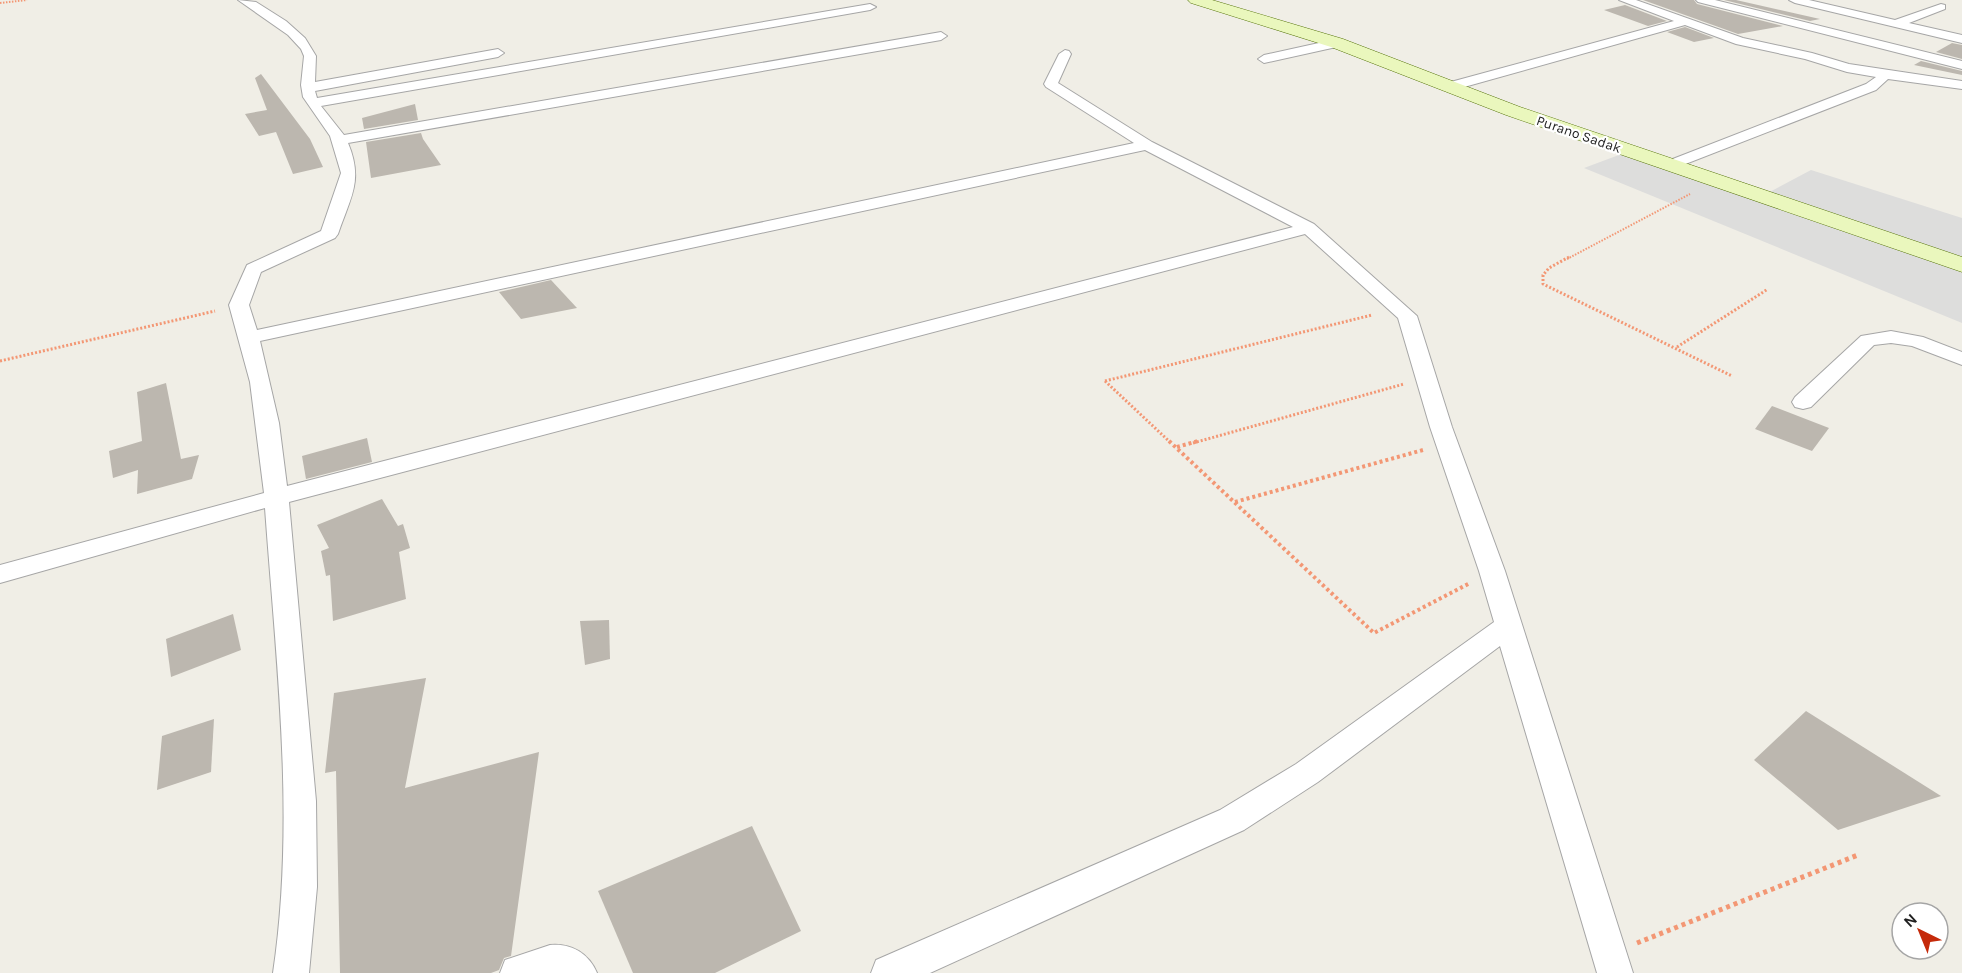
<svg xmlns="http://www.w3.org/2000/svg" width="1962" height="973" viewBox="0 0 1962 973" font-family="Karla,sans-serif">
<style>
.residential{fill:#dddddc}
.building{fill:#bcb7af}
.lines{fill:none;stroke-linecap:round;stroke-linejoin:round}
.minor-casing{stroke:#a6a6a6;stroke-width:2}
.secondary-casing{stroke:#55730a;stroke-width:1}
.path-far3{stroke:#f39774;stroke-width:2;stroke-dasharray:1.5 1.5;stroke-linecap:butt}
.path-far2{stroke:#f39774;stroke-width:3;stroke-dasharray:2 2;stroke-linecap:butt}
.path-far1{stroke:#f39774;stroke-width:4;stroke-dasharray:3 3;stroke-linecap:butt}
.path{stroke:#f39774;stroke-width:5;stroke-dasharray:4 4;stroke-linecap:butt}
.minor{fill:#fff;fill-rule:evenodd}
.secondary{fill:#eaf7bd;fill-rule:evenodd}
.labels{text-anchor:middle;stroke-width:4.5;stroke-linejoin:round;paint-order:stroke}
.far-street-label{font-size:14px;fill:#1f1f1f;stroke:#fff}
</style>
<rect width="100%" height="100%" fill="#f0eee6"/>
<path class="residential" d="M1635 149 1764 195 1811 170 1962 218V323L1584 168Z"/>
<g class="building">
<path d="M1643 0H1694L1697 4 1783 26 1738 34Z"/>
<path d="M1724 0H1736L1820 19 1810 21Z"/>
<path d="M1625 5 1667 21 1648 26 1604 10Z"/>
<path d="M1685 27 1714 38 1694 42 1667 32Z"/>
<path d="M1952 43 1962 45V59L1936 52Z"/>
<path d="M1921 61 1962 71V75L1914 65Z"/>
<path d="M261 74 310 139 323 167 293 174 276 132 259 136 245 114 267 110 255 78Z"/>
<path d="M415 104 418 120 364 129 362 118Z"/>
<path d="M421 133 423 139 441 165 371 178 366 142Z"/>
<path d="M551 280 577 308 521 319 499 292Z"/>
<path d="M166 383 181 459 199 455 192 479 137 494 138 470 113 478 109 451 142 441 137 392Z"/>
<path d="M1772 406 1829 428 1812 451 1755 429Z"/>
<path d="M367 438 372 462 306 479 302 456Z"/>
<path d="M382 499 398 526 403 524 410 548 399 552 406 599 333 621 330 575 326 576 321 551 329 548 317 525Z"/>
<path d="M233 614 241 650 171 677 166 639Z"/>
<path d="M609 620 610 659 585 665 580 621Z"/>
<path d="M426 678 405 788 539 752 511 956 504 958 499 970 491 973H340L336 771 325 773 334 693Z"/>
<path d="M1806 711 1941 796 1838 830 1754 760Z"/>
<path d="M214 719 211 772 157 790 162 736Z"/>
<path d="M752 826 801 931 715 973H633L598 891Z"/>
</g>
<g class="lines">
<g class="minor-casing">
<g id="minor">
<path d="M238 0 256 2 286 21 305 38 316 56 315 82 498 49 504 53 498 57 315 91 317 98 870 4 876 7 870 10 321 106 344 135 941 32 947 36 941 40 348 143C364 181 350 198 338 234L335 238 261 272 249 305 257 330 1134 143 1046 87 1044 84 1059 54 1065 50 1069 51 1071 54 1058 83 1152 142 1314 224 1417 316 1452 427 1505 571 1633 973H1597L1500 646 1318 782 1244 830 930 973H871L876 960 1220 810 1296 764 1494 622 1479 571 1430 427 1398 318 1305 234 289 502 316 801 317 887 309 973H273C296 819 276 662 265 508L0 583V565L264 493 250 382 229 305 247 265 321 231 341 173 330 136 303 97 301 85 304 56 301 49 288 35ZM1145 150 1293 227 287 486 279 423 260 341Z"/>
<path d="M1619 0H1636L1743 38 1812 53 1849 64 1962 81V89L1888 79 1876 90 1670 170 1665 168 1662 165 1665 162 1866 84 1876 77 1847 72 1805 59 1736 44 1685 25 1457 89H1447L1445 86 1447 83 1674 21Z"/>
<path d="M1696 0H1715L1962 61V69L1698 2Z"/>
<path d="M1789 0H1809L1895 20 1941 4 1945 5V9L1909 23 1962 35V43L1795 3Z"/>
<path d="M1337 39 1341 40V46L1264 63 1258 59 1264 55Z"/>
<path d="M1891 331 1923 337 1962 352V365L1912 346 1891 343 1874 345 1811 407 1803 409 1795 407 1792 402 1795 397 1861 336Z"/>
<path d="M550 945C572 943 589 954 597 973H500L505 960Z"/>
</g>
</g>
<g class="secondary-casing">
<path id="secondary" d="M1188 0H1212L1343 39 1520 107 1962 257V272L1506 115 1331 47 1191 3Z"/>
</g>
<g class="path-far3">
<path d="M0 3 27 0"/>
<path d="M1567 259 1690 194"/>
</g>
<g class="path-far2">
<path d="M1569 257 1549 268 1543 275V284L1732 376"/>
<path d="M1677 347 1768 289"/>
<path d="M0 361 215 311"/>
<path d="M1105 381 1171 443"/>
<path d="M1105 381 1372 315"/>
<path d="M1193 443 1404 384"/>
</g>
<g class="path-far1">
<path d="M1169 441 1374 633 1470 583"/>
<path d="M1177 447 1198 441"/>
<path d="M1235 502 1423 450"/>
</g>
<path class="path" d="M1637 943 1858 855"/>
<use href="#minor" class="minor"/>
<use href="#secondary" class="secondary"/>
</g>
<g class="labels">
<g class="far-street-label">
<text transform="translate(1579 134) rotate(19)" y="5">Purano Sadak</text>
</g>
</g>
<g transform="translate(1920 931) rotate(317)"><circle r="28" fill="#ffffff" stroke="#a5a5a5" stroke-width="1.5"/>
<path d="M0-4.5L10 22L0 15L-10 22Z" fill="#c52a0a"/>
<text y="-9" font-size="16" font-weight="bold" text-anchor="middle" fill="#1f1f1f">N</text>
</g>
</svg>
